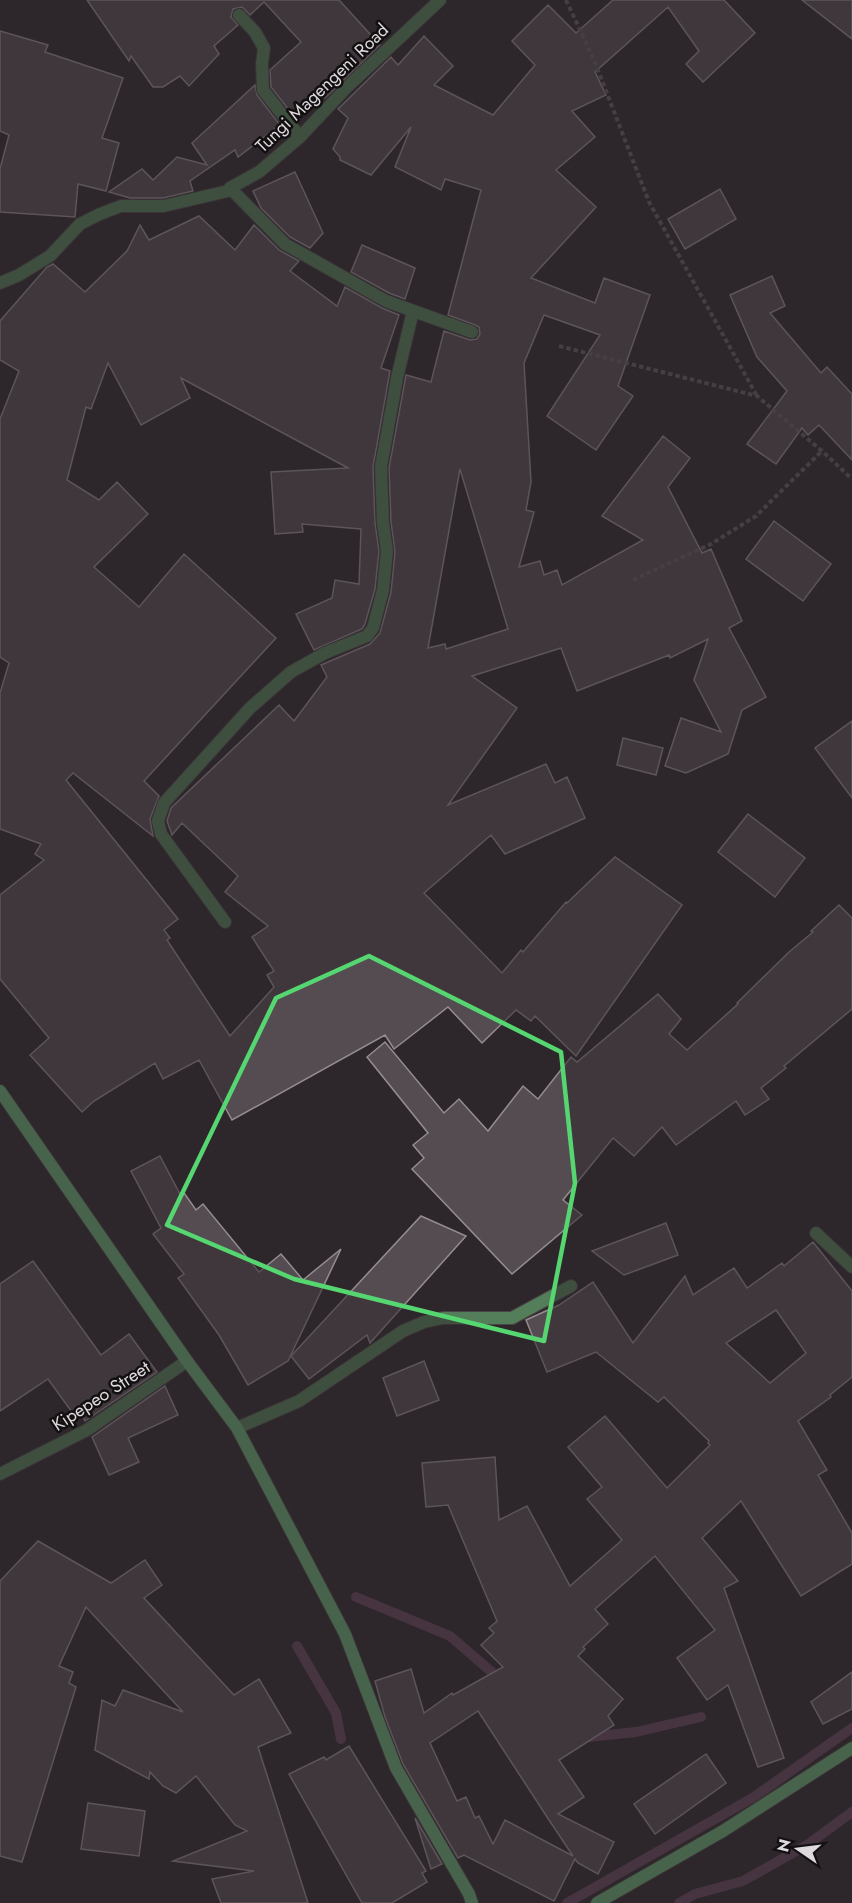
<svg xmlns="http://www.w3.org/2000/svg" width="852" height="1903" viewBox="0 0 852 1903" font-family="Jost,sans-serif">
<style>
.lines{fill:none;stroke-linecap:round;stroke-linejoin:round}
.stream{stroke:#64455d;stroke-width:10}
.building{fill:#544c51;stroke:#948c91;stroke-width:1.5;fill-rule:evenodd}
.street-casing{stroke:#494346;stroke-width:14}
.secondary-casing{stroke:#494346;stroke-width:14}
.path{stroke:#625c60;stroke-width:4;stroke-dasharray:4.5 3;stroke-linecap:butt}
.street{stroke:#537e59;stroke-width:12}
.secondary{stroke:#69ae73;stroke-width:12}
.marked{fill:none;stroke:#56d671;stroke-width:4.5;stroke-linejoin:round}
.labels{text-anchor:middle;stroke-width:5;stroke-linejoin:round;paint-order:stroke}
.street-label{font-size:18px;fill:#ddd9dc;stroke:#131012}
</style>
<rect width="100%" height="100%" fill="#2d262a"/>
<g class="lines">
<g class="stream">
<path d="M356 1597 450 1636 502 1681"/>
<path d="M297 1646 336 1713 341 1739"/>
<path d="M584 1735 588 1737 636 1732 701 1717"/>
<path d="M567 1903 754 1797 852 1728"/>
<path d="M679 1903 695 1894 743 1881 807 1845 852 1812"/>
</g>
</g>
<g class="building">
<path d="M87 0H339L380 45 325 98 317 91 292 114 271 87 270 70 301 42 264 2 250 15 242 7 233 9 231 17 238 25 214 46 219 54 189 86 180 76 163 87H153L131 56 129 61Z"/>
<path d="M613 0H724L755 33 703 82 686 64 699 51 668 7 595 72 606 95 572 111 595 137 556 170 596 207 531 278 595 303 604 278 650 295 618 386 633 396 596 450 547 416 600 335 544 315 524 363 531 482 526 510 534 512 519 567 540 561 544 575 557 570 562 585 643 540 602 516 663 436 690 458 668 487 702 553 711 549 742 621 729 628 766 697 742 710 728 754 686 773 665 766 681 718 721 732 694 680 708 639 670 658 669 655 577 691 561 648 472 676 517 708 448 805 546 764 555 783 567 777 585 818 505 854 491 835 424 893 502 973 521 950 523 952 566 902 567 903 615 857 682 905 576 1056 535 1016 531 1021 516 1010 482 1043 448 1007 394 1049 385 1035 232 1120 199 1060 163 1079 155 1063 94 1101 82 1112 30 1055 49 1038 0 979V895L44 860 35 854 41 844 0 829V693L9 663 0 657V419L19 371 0 360V321L47 267 53 264 85 292 127 251 140 225 149 240 199 216 235 250 254 225 279 250 299 261 290 271 337 306 345 287 382 308 399 315 381 368 390 371 373 467 375 523 379 551 375 589 365 624 362 629 314 650 296 614 332 598 335 580 359 584 361 529 302 524 303 532 275 534 271 472 348 468 181 378 190 398 141 425 108 363 91 409 86 407 67 480 99 500 117 482 148 514 94 567 139 607 184 554 276 638 144 781 159 796 150 819 153 836 73 773 66 780 178 919 164 930 170 938 167 940 230 1036 274 987 267 975 274 971 252 937 268 926 225 892 238 876 182 823 172 835 167 821 171 808 279 705 294 721 327 677 321 665 370 644 380 633 391 592 395 552 391 522 389 468 406 375 431 382 444 331 470 340 477 339 480 334 479 327 475 325 448 315 481 190 445 179 441 190 395 167 411 127 371 175 340 160V157L333 149 348 118 338 109 391 57 398 65 424 36 453 66 434 85 493 115 535 65 512 41 548 5 576 33ZM460 469 508 629 446 649 445 644 428 648Z"/>
<path d="M802 0H852V39Z"/>
<path d="M0 31 48 45 45 52 123 78 102 138 119 143 106 191 78 184 75 217 0 212V169L9 135 0 131Z"/>
<path d="M255 85 257 95 280 125 238 157 235 150 190 181 193 191 163 198H130L109 192 142 169 153 180 177 157 207 165 192 143Z"/>
<path d="M295 172 323 233 310 248 290 237 261 208 253 191Z"/>
<path d="M720 189 736 219 685 249 668 219Z"/>
<path d="M362 245 415 268 405 299 389 293 351 272Z"/>
<path d="M772 276 785 306 770 313 821 373 827 367 852 394V460L819 425 808 435 802 428 776 464 747 444 787 391 757 357 730 295Z"/>
<path d="M774 521 831 564 803 601 746 559Z"/>
<path d="M852 721V798L815 748Z"/>
<path d="M623 738 663 748 656 775 617 765Z"/>
<path d="M748 814 805 858 775 897 718 852Z"/>
<path d="M839 905 852 918V1009L784 1066 786 1068 761 1088 769 1099 745 1115 736 1101 676 1145 662 1127 634 1156 613 1138 563 1200 582 1215 512 1274 412 1169 424 1158 413 1145 428 1133 367 1057 385 1042 444 1113 459 1099 488 1131 523 1086 538 1099 571 1057 577 1062 658 994 681 1019 669 1034 687 1050 738 1004 737 1003 789 952 813 932 811 931Z"/>
<path d="M160 1156 181 1196 184 1193 196 1210 203 1204 259 1272 281 1254 303 1280 341 1249 288 1361 248 1385 219 1335 178 1278 184 1274 153 1234 161 1228 131 1171Z"/>
<path d="M421 1216 466 1236 370 1343 367 1335 309 1379 291 1356Z"/>
<path d="M666 1223 678 1255 624 1275 592 1251Z"/>
<path d="M813 1242 852 1291V1377L830 1395 831 1397 798 1421 827 1470 818 1475 852 1533V1564L801 1596 741 1501 702 1538 738 1581 724 1588 784 1758 758 1767 728 1685 707 1700 677 1658 715 1630 655 1556 595 1609 608 1624 583 1647 585 1649 578 1656 623 1699 608 1716 614 1725 559 1760 584 1797 558 1814 614 1842 598 1874 578 1863 575 1859 554 1901 464 1855 458 1858 403 1764 385 1717 375 1681 411 1669 424 1713 452 1693 453 1695 503 1667 481 1645 494 1633 489 1628 497 1621 448 1505 426 1507 422 1463 495 1457 499 1520 527 1506 570 1586 622 1540 587 1499 602 1487 568 1447 605 1416 667 1488 710 1445 708 1443 709 1441 664 1397 658 1402 596 1352 547 1372 526 1320 559 1305 593 1282 633 1343 685 1276 693 1295 734 1268 747 1288 782 1263 784 1266ZM776 1310 806 1353 770 1383 726 1343ZM478 1711 549 1820 573 1856 505 1820 493 1844 479 1816 475 1818 466 1797 457 1801 430 1743Z"/>
<path d="M33 1261 101 1355 129 1334 157 1372 85 1421 80 1410 74 1415 48 1379 0 1411V1284Z"/>
<path d="M424 1361 439 1400 397 1416 383 1378Z"/>
<path d="M165 1386 178 1415 128 1438 139 1462 109 1475 92 1437Z"/>
<path d="M38 1541 111 1583 145 1560 162 1585 144 1598 234 1695 259 1679 291 1733 258 1747 308 1903H221L212 1879 254 1871 173 1861 247 1831 235 1825 196 1776 176 1793 163 1786 150 1772 149 1779 95 1750 102 1700 115 1706 123 1690 183 1712 86 1607 59 1666 73 1672 69 1683 76 1687 22 1862 0 1856V1581Z"/>
<path d="M852 1672V1709L823 1724 811 1702Z"/>
<path d="M349 1746 426 1871 422 1873 427 1882 392 1903H362L289 1774 324 1757 326 1760Z"/>
<path d="M706 1754 726 1783 655 1834 634 1804Z"/>
<path d="M88 1803 145 1811 139 1856 81 1849Z"/>
<path d="M415 1818 442 1864 431 1869Z"/>
</g>
<g class="lines">
<g class="street-casing">
<g id="street">
<path d="M239 15 255 32 264 48 262 64 263 90 300 137"/>
<path d="M232 190 285 244 386 301 472 332"/>
<path d="M0 283 19 275 50 256 80 224 100 214 121 206H164L232 190 230 188 259 172 300 137 347 87 440 0"/>
<path d="M225 922 161 834 158 821 164 803 250 708 291 672 325 653 367 636 373 628 383 590 387 551 383 523 381 467 397 378 413 311"/>
<path d="M816 1233 852 1267"/>
<path d="M237 1428 299 1401 403 1331 424 1322 443 1318H512L571 1286"/>
<path d="M0 1474 87 1430 187 1361"/>
</g>
</g>
<g class="secondary-casing">
<g id="secondary">
<path d="M0 1091 187 1361 237 1428 345 1634 396 1768 469 1894 472 1903"/>
<path d="M597 1903 723 1831 852 1748"/>
</g>
</g>
<g class="path">
<path d="M566 0 594 60 649 202 757 396"/>
<path d="M559 346 757 396 822 451 852 479"/>
<path d="M633 580 711 544 756 516 822 451"/>
</g>
<use href="#street" class="street"/>
<use href="#secondary" class="secondary"/>
</g>
<path d="M0 0H852V1903H0ZM369 956 561 1052 575 1183 544 1341 294 1279 167 1225 276 998Z" fill="#2d262a" fill-opacity=".55" fill-rule="evenodd"/>
<path class="marked" d="M369 956 561 1052 575 1183 544 1341 294 1279 167 1225 276 998Z"/>
<g class="labels">
<g class="street-label">
<text transform="translate(322 88) rotate(-44)" y="6">Tungi Magengeni Road</text>
<text transform="translate(101 1396) rotate(-33)" y="6">Kipepeo Street</text>
</g>
</g>
<g transform="translate(798 1849) rotate(284)" stroke="#131012" stroke-width="4.5" paint-order="stroke">
<path d="M0-4.5L10 22L0 15L-10 22Z" fill="#ddd9dc"/>
<text y="-9" font-size="16" font-weight="bold" text-anchor="middle" fill="#ddd9dc">N</text>
</g>
</svg>
